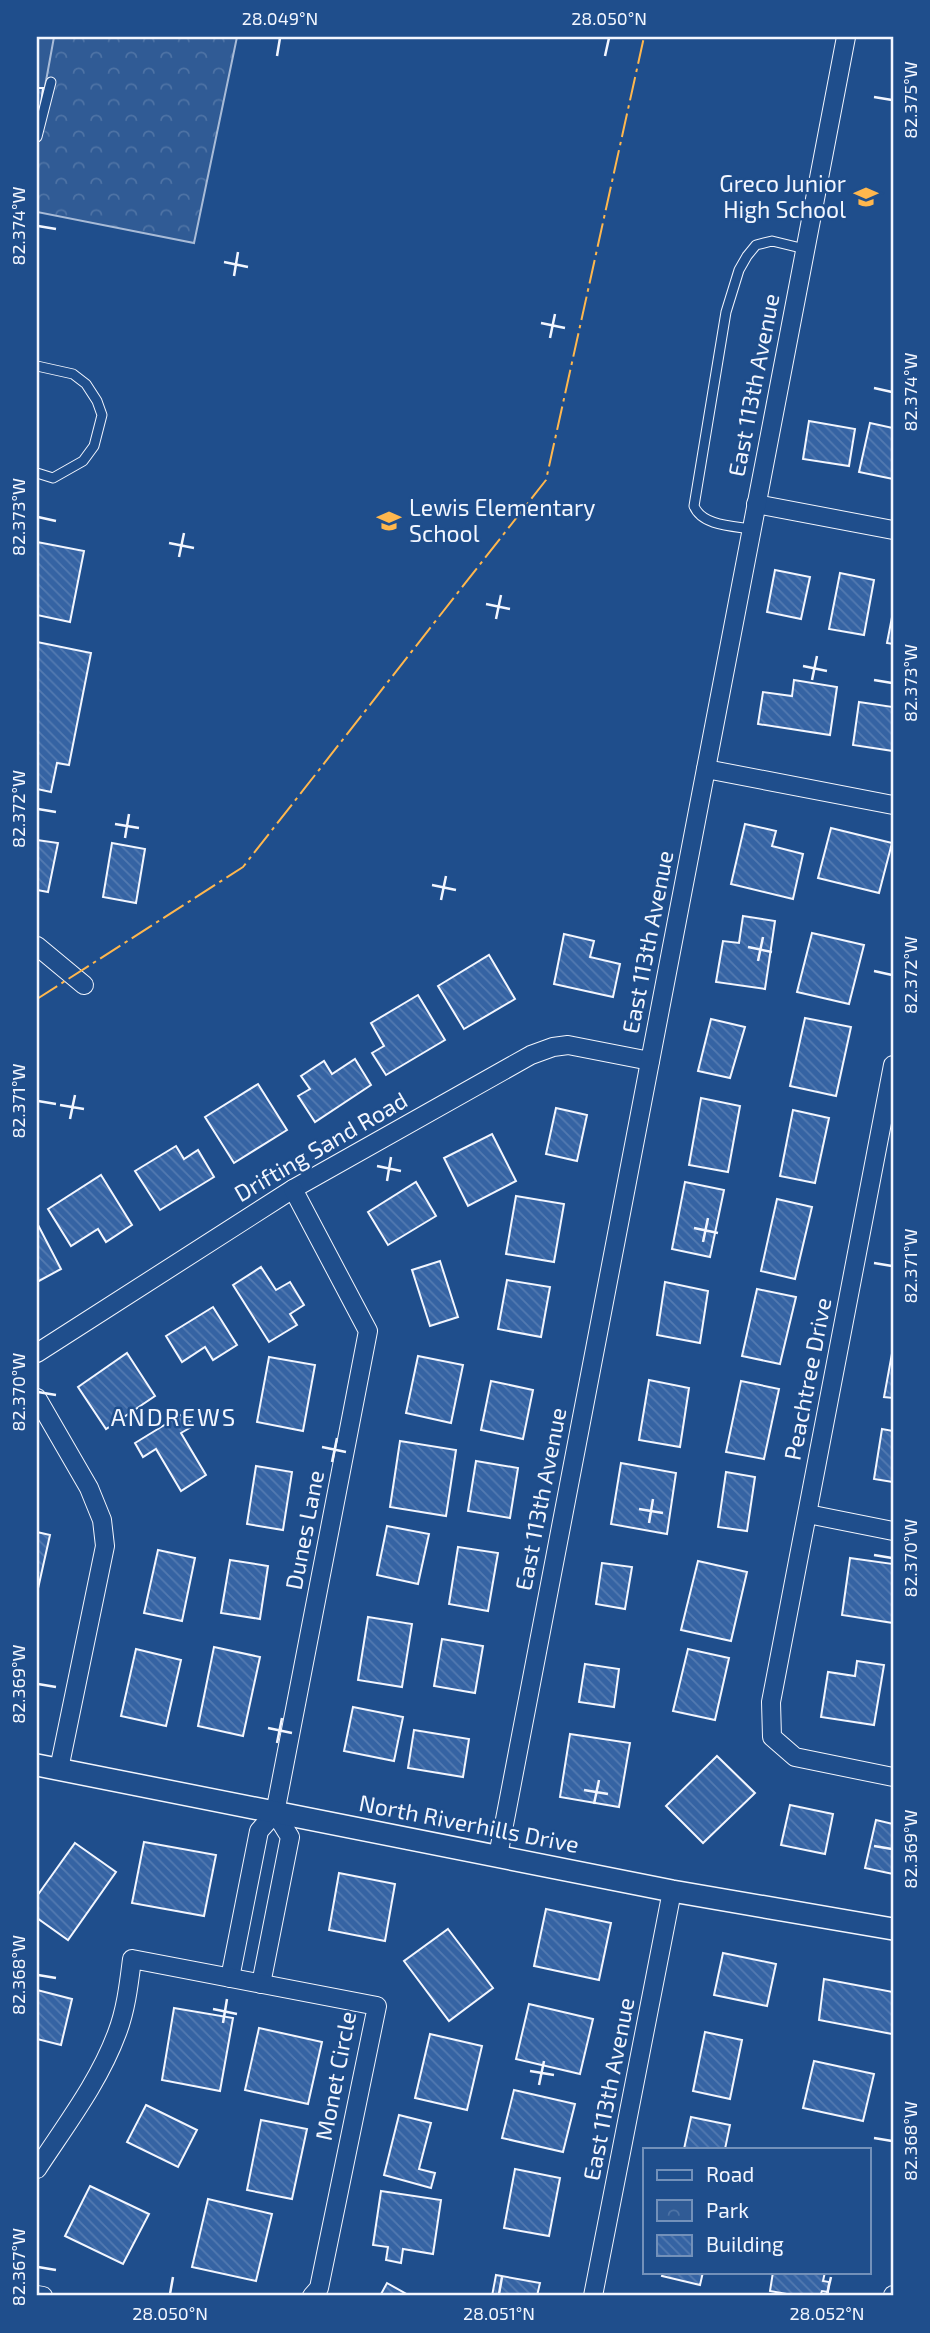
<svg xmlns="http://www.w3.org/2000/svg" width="930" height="2333" viewBox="0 0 930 2333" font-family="'Exo 2',sans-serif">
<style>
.park{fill:url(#park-crowns);stroke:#a8bbd7;stroke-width:2}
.pitch{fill:#305b95;stroke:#a8bbd7;stroke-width:2}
.building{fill:url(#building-back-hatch);stroke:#f2f6ff;stroke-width:2}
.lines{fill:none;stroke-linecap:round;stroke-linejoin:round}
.service-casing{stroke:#f2f6ff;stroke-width:11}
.minor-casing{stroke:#f2f6ff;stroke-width:20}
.tertiary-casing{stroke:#f2f6ff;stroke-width:24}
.service{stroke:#1f4e8c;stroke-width:9}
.minor{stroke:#1f4e8c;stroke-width:18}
.tertiary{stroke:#1f4e8c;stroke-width:21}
.power{stroke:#ffb74d;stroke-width:2;stroke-dasharray:24 5 3.5 5;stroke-linecap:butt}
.ticks{fill:none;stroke:#f2f6ff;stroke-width:2.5}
.labels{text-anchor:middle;stroke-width:5;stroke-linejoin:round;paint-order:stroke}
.poi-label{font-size:23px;fill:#f2f6ff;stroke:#1f4e8c;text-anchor:end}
.street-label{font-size:23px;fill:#f2f6ff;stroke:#1f4e8c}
.neighbourhood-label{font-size:24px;letter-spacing:2px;fill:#f2f6ff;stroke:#1f4e8c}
.neatline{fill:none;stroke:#f2f6ff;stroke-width:2.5}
.ticks-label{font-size:18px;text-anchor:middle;fill:#f2f6ff}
</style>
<defs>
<pattern id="park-crowns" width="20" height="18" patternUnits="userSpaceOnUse" patternTransform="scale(1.75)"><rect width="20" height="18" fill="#305b95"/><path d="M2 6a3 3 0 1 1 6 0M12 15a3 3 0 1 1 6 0" fill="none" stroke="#4e73a5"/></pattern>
<pattern id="building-back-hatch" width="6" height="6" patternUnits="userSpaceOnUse" patternTransform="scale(1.75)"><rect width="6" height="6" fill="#3563a3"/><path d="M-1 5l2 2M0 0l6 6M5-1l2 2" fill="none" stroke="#537ab1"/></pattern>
</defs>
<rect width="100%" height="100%" fill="#1f4e8c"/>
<path class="park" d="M37 37H237L194 243 37 212Z"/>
<path class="pitch" d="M37 37H54L40 114 37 113Z"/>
<g class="building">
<path d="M37 88H43L40 112 37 111Z"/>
<path d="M809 421 855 429 849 466 803 459Z"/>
<path d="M870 423 893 428V479L859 472Z"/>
<path d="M37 542 84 551 70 622 37 615Z"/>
<path d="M775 570 810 577 801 619 767 612Z"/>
<path d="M840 573 874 580 864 635 829 629Z"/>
<path d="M893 612V644L887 643Z"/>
<path d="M37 642 91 653 69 765 57 763 51 792 37 789Z"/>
<path d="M794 680 837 687 830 735 758 724 763 692 792 696Z"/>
<path d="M859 702 893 707V751L853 745Z"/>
<path d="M745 824 776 831 772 846 803 854 793 899 731 884Z"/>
<path d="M831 828 892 843 879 893 818 878Z"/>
<path d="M37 840 58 843 48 892 37 890Z"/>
<path d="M112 843 145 849 136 903 103 897Z"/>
<path d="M743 916 775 921 765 989 716 982 723 941 739 943Z"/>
<path d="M812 933 864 945 849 1004 797 992Z"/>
<path d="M564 934 594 941 590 957 620 964 613 997 554 984Z"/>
<path d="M489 955 515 999 464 1029 438 986Z"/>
<path d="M418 995 445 1040 386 1075 372 1053 384 1046 371 1023Z"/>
<path d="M805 1018 851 1027 836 1096 790 1086Z"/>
<path d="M711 1019 745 1027 730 1078 698 1071Z"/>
<path d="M355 1059 371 1085 315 1122 298 1096 310 1089 301 1076 324 1061 332 1074Z"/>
<path d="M258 1084 287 1130 234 1163 205 1117Z"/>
<path d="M701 1098 740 1106 728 1172 689 1165Z"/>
<path d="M556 1108 587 1115 577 1161 546 1154Z"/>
<path d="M793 1110 829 1118 815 1183 780 1176Z"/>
<path d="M492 1134 516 1181 468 1206 444 1158Z"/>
<path d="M176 1146 184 1159 198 1150 214 1177 160 1210 135 1171Z"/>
<path d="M101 1175 132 1225 106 1242 98 1229 71 1246 48 1209Z"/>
<path d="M416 1182 436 1216 388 1245 368 1212Z"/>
<path d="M685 1182 724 1190 710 1257 672 1249Z"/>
<path d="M516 1196 564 1204 554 1262 506 1254Z"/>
<path d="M777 1199 812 1207 795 1279 761 1271Z"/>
<path d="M37 1223 61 1269 37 1282Z"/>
<path d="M440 1261 458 1317 430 1326 412 1270Z"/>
<path d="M261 1267 276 1290 290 1282 304 1305 290 1314 297 1325 269 1342 233 1285Z"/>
<path d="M507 1280 550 1287 541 1337 498 1329Z"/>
<path d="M665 1282 708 1291 700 1343 657 1335Z"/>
<path d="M757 1289 796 1297 780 1364 742 1356Z"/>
<path d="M213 1307 237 1345 213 1360 205 1347 182 1362 166 1336Z"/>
<path d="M893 1348V1398L884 1397Z"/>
<path d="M127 1353 155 1396 106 1429 78 1387Z"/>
<path d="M418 1356 463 1365 451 1423 406 1413Z"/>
<path d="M269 1357 315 1365 303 1431 257 1422Z"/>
<path d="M649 1380 689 1388 680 1447 639 1440Z"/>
<path d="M491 1381 533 1390 523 1439 481 1430Z"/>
<path d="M741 1381 779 1389 764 1459 726 1452Z"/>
<path d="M184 1413 193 1426 181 1433 206 1475 181 1491 156 1449 143 1457 135 1443Z"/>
<path d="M882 1429 893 1431V1482L874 1479Z"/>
<path d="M400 1441 456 1450 446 1516 390 1507Z"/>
<path d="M476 1461 518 1468 510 1518 468 1511Z"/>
<path d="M621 1463 676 1473 667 1534 611 1524Z"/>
<path d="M256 1466 292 1472 283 1530 247 1524Z"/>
<path d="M726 1472 755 1477 747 1531 718 1527Z"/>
<path d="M387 1526 429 1534 418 1584 377 1575Z"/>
<path d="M37 1532 50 1535 37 1593Z"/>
<path d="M458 1547 498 1553 488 1611 449 1604Z"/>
<path d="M158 1550 195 1558 182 1621 144 1613Z"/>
<path d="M850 1558 893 1564V1623L842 1615Z"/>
<path d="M230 1560 268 1566 260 1619 221 1613Z"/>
<path d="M698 1561 747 1572 731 1641 681 1630Z"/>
<path d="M602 1563 632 1567 625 1609 596 1604Z"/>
<path d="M368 1617 412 1624 402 1687 358 1680Z"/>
<path d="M442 1639 483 1646 475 1693 434 1686Z"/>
<path d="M214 1647 260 1657 243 1736 198 1726Z"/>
<path d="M136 1649 181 1660 166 1726 121 1716Z"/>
<path d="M688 1649 729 1658 715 1720 673 1711Z"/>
<path d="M857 1661 884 1665 874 1725 821 1717 828 1672 855 1676Z"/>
<path d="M585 1664 619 1669 614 1707 579 1702Z"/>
<path d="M353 1707 403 1717 394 1761 344 1751Z"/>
<path d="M414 1730 469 1739 463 1777 408 1768Z"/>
<path d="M570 1734 630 1743 619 1807 560 1797Z"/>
<path d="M717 1756 755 1793 703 1843 666 1806Z"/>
<path d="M790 1805 833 1814 825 1854 781 1845Z"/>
<path d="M876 1820 893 1824V1874L865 1868Z"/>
<path d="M144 1842 216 1855 204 1916 132 1903Z"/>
<path d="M75 1843 116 1872 68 1940 37 1918V1896Z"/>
<path d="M339 1873 395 1884 385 1941 329 1930Z"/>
<path d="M546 1909 611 1923 599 1980 534 1966Z"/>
<path d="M448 1929 493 1988 449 2021 404 1961Z"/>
<path d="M723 1953 776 1964 767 2006 714 1995Z"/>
<path d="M824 1979 893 1992 892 2034 819 2020Z"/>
<path d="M37 1990 72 1999 61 2045 37 2039Z"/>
<path d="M529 2004 593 2019 580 2074 516 2059Z"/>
<path d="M174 2008 233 2018 220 2091 162 2080Z"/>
<path d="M259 2028 322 2042 308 2104 245 2090Z"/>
<path d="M705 2032 742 2040 730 2099 693 2091Z"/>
<path d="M430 2034 482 2046 467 2110 415 2098Z"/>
<path d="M814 2061 874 2074 863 2121 803 2108Z"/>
<path d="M514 2090 575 2104 563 2152 502 2138Z"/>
<path d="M146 2105 197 2130 178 2167 127 2142Z"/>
<path d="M399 2115 431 2123 419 2169 435 2173 431 2188 384 2175Z"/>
<path d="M691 2117 730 2125 725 2149H684Z"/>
<path d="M261 2120 307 2129 292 2199 247 2190Z"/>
<path d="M515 2169 560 2178 549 2236 504 2228Z"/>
<path d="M90 2186 149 2214 123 2264 65 2236Z"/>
<path d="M381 2191 441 2200 433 2254 403 2249 401 2263 386 2260 388 2247 373 2245Z"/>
<path d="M208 2199 272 2214 256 2281 192 2267Z"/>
<path d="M663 2272H703L700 2285 662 2276Z"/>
<path d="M773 2272H825L823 2281 829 2282 828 2292 822 2291 820 2296H798L770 2291Z"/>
<path d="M496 2275 540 2283 537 2296H492Z"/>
<path d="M387 2283 410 2296H380Z"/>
</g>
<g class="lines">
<g class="service-casing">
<g id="service">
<path d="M37 137 51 82"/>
<path d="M37 366 73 374 86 384 97 401 102 415 94 446 83 461 53 478 37 473"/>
<path d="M752 529C733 526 702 526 694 506L726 312 739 270 747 256 756 245 772 241 805 249"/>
</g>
</g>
<g class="minor-casing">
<g id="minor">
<path d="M756 504 893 530"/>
<path d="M706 769 893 805"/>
<path d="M37 946 84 985"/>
<path d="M893 1065 771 1702 772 1737 795 1757 893 1777"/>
<path d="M37 1353 293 1189 531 1055 553 1047 568 1045 650 1061"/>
<path d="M37 1398 89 1488 102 1520 105 1546 59 1769"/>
<path d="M808 1514 893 1531"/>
<path d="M498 1856 846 37"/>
<path d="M230 1978 259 1831 275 1813 368 1331 293 1189"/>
<path d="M261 1984 290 1837 275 1813"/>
<path d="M37 2169C65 2126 99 2082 117 2033 126 2010 129 1983 132 1959L377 2006 319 2288 312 2296"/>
<path d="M37 2295 43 2296"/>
<path d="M593 2296 672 1891"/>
<path d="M893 2296V2295"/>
</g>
</g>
<g class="tertiary-casing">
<path id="tertiary" d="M37 1765 672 1891 893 1929"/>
</g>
<use href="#service" class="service"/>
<use href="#minor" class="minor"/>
<use href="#tertiary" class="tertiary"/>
<path class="power" d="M37 999 243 867 546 480 644 37"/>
</g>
<path class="ticks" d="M277 56 280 38M605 56 609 38M874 97 892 100M38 226 56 229M224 262 248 267M234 276 238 252M541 323 565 328M550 338 555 314M874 388 892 392M38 517 56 521M169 543 194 548M179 557 184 533M486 604 510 609M496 619 501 595M803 666 827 671M812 680 817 656M874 680 892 683M38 809 56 812M115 824 139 828M125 838 129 814M432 885 456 890M441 900 446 876M748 947 772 952M758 961 763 937M874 971 892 975M38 1101 56 1104M60 1105 84 1109M70 1119 75 1095M377 1166 401 1171M387 1181 391 1157M694 1228 718 1233M703 1242 708 1218M874 1263 892 1266M38 1392 56 1395M322 1447 346 1452M332 1462 337 1438M639 1509 663 1513M649 1523 653 1499M874 1555 892 1558M38 1684 56 1687M268 1728 292 1733M277 1743 282 1718M584 1790 608 1794M594 1804 599 1780M874 1846 892 1849M38 1975 56 1978M213 2009 237 2014M223 2023 227 1999M530 2071 554 2075M539 2085 544 2061M874 2138 892 2141M38 2267 56 2270M170 2294 173 2277M499 2294 502 2277M827 2294 831 2277"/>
<defs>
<g id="school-bare" transform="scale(1.89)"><path d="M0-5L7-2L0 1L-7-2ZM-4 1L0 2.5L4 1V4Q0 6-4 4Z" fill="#ffb74d" stroke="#1f4e8c" stroke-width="2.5" paint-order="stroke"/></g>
</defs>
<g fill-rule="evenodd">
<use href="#school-bare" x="866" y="197"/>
<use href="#school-bare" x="389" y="521"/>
</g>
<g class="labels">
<g class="poi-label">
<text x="846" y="192">Greco Junior<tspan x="846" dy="26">High School</tspan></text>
<text x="409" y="516" text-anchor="start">Lewis Elementary<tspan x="409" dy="26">School</tspan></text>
</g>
<g class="street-label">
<text transform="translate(754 385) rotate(-79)" y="8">East 113th Avenue</text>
<text transform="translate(648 942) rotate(-79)" y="8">East 113th Avenue</text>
<text transform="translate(321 1147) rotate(-30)" y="8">Drifting Sand Road</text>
<text transform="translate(808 1379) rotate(-79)" y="8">Peachtree Drive</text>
<text transform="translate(541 1499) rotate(-79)" y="8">East 113th Avenue</text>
<text transform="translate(305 1530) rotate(-79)" y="8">Dunes Lane</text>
<text transform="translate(469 1824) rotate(11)" y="8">North Riverhills Drive</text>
<text transform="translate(336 2076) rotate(-79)" y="8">Monet Circle</text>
<text transform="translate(609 2089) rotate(-79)" y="8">East 113th Avenue</text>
</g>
<g class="neighbourhood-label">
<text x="174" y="1426">ANDREWS</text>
</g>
</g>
<rect width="930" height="2333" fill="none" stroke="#1f4e8c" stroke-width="77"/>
<rect x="643" y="2148" width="228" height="126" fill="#1f4e8c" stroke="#7391ba" stroke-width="2"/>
<rect x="657" y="2170" width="35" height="10" fill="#1f4e8c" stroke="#7391ba" stroke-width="2"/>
<text x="706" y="2182" font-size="21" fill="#f2f6ff">Road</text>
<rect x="657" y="2200" width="35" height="21" fill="url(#park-crowns)" stroke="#7391ba" stroke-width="2"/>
<text x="706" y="2218" font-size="21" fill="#f2f6ff">Park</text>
<rect x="657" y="2235" width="35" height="21" fill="url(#building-back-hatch)" stroke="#7391ba" stroke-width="2"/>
<text x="706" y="2252" font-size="21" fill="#f2f6ff">Building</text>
<rect x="38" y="38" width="854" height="2256" class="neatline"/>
<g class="ticks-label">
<text x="280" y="25">28.049°N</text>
<text x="609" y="25">28.050°N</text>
<text transform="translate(911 100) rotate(-90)" y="6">82.375°W</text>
<text transform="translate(19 226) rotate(-90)" y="6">82.374°W</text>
<text transform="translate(911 392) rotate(-90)" y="6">82.374°W</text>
<text transform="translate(19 517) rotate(-90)" y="6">82.373°W</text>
<text transform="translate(911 683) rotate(-90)" y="6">82.373°W</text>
<text transform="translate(19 809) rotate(-90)" y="6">82.372°W</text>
<text transform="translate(911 975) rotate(-90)" y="6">82.372°W</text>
<text transform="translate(19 1101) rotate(-90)" y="6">82.371°W</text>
<text transform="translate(911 1266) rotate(-90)" y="6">82.371°W</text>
<text transform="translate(19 1392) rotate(-90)" y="6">82.370°W</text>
<text transform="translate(911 1558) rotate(-90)" y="6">82.370°W</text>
<text transform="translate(19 1684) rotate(-90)" y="6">82.369°W</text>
<text transform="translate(911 1849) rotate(-90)" y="6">82.369°W</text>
<text transform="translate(19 1975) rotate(-90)" y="6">82.368°W</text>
<text transform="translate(911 2141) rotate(-90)" y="6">82.368°W</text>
<text transform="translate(19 2267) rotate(-90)" y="6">82.367°W</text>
<text x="170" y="2320">28.050°N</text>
<text x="499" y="2320">28.051°N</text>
<text x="827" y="2320">28.052°N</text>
</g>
</svg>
